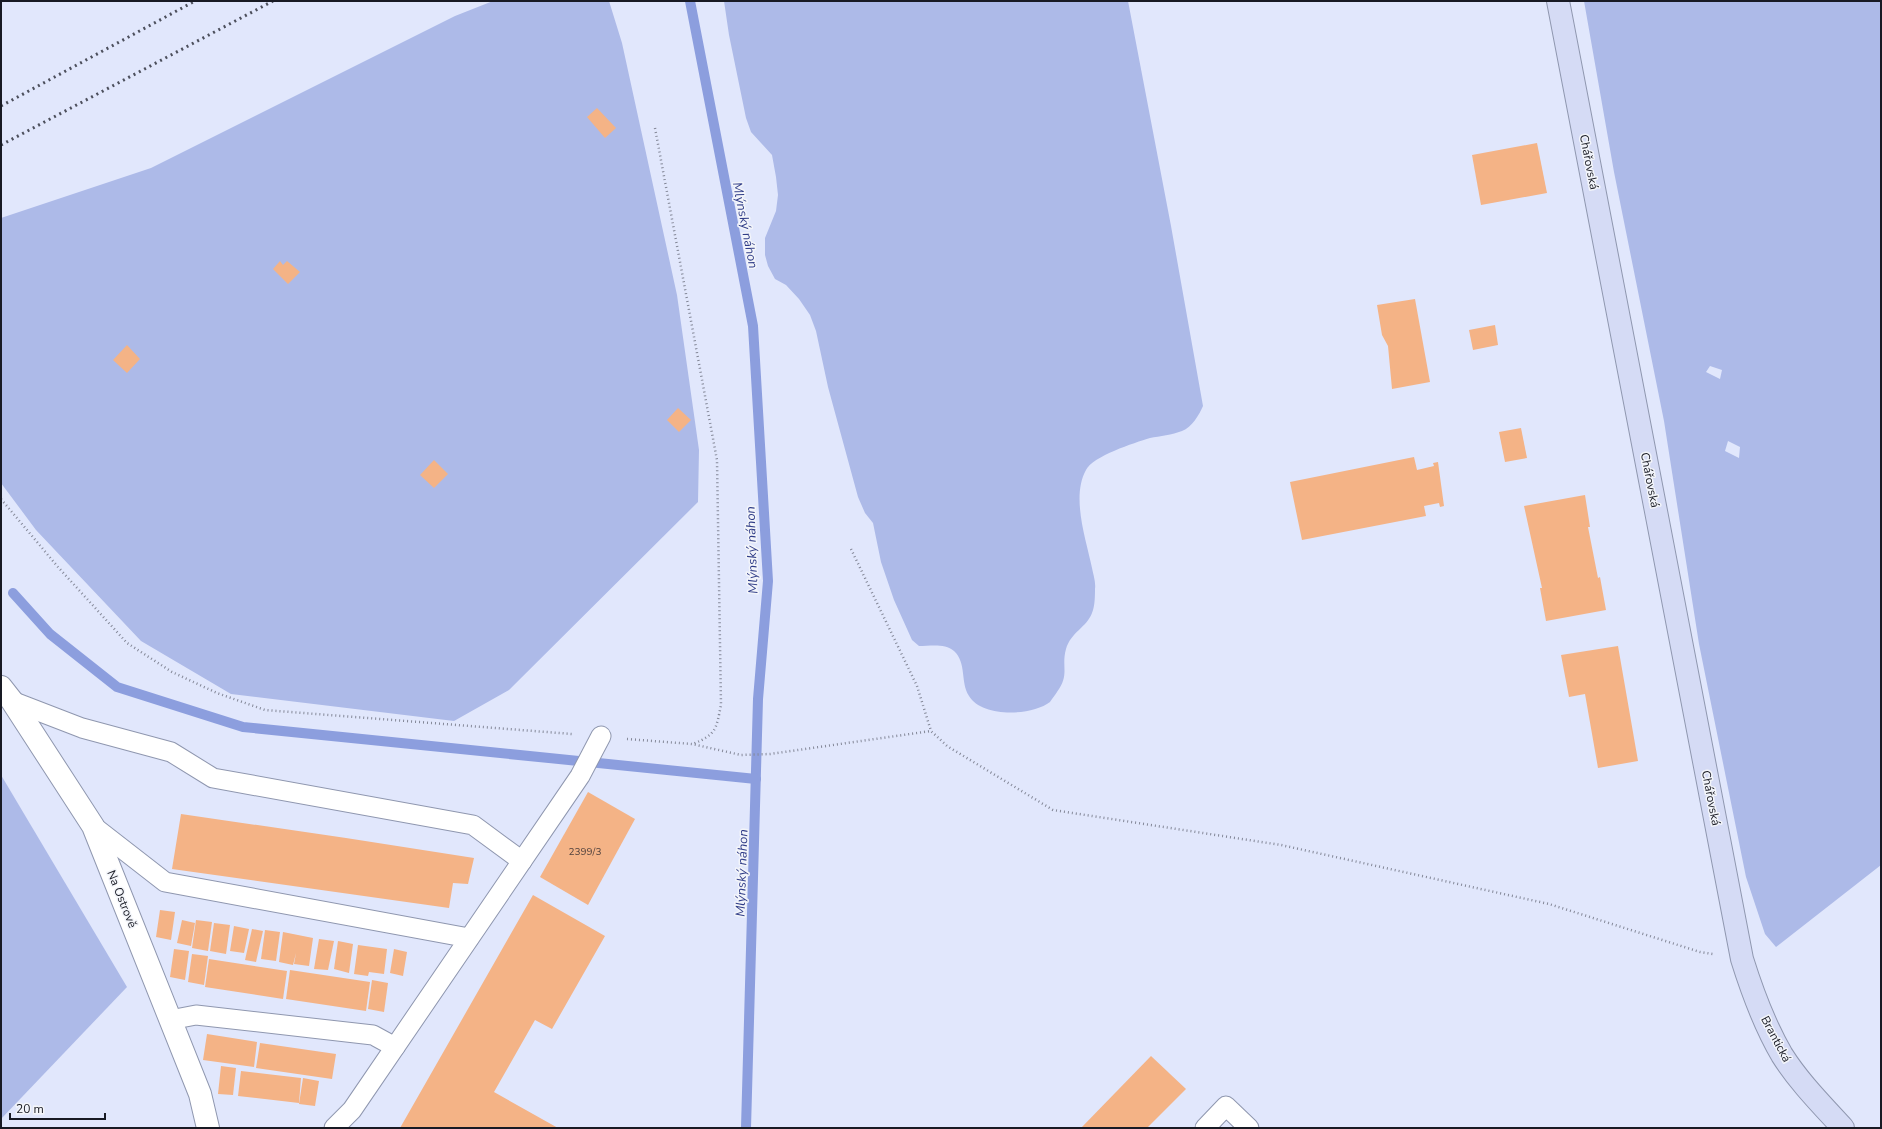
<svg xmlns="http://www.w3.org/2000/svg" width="1882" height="1129" viewBox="0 0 1882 1129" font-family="'Nunito Sans',sans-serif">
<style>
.green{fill:#adbae8;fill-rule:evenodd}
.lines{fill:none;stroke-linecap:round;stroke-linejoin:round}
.stream{stroke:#8c9ede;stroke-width:10}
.building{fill:#f4b386}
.lane-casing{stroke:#8f97af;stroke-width:21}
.street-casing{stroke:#8f97af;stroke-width:24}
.secondary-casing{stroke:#8f97af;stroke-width:24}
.path{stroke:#848898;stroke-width:2.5;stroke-dasharray:1 3;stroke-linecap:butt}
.lane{stroke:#fff;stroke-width:19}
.street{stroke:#fff;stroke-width:22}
.secondary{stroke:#d5dbf5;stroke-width:22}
.rail{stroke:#4c4f5c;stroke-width:3;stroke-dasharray:2 4;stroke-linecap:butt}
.labels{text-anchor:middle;stroke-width:3;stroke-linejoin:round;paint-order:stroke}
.number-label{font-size:10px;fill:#4f403c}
.street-label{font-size:12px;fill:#181a24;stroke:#f3f5fa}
.water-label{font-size:13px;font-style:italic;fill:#303d88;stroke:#f3f5fa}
</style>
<rect width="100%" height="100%" fill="#e1e7fc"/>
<g class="green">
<path d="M493 1H609L622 43 677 295 699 450 698 502 509 690 454 721 231 694 141 641 36 530 1 483V218L151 168 455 16Z"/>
<path d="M724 1H1128L1171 226 1203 406C1199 415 1192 427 1182 431 1172 435 1160 436 1150 438 1134 443 1093 456 1086 470 1071 497 1086 539 1092 568 1093 574 1096 582 1095 589 1095 595 1095 606 1092 613 1087 627 1071 632 1066 649 1061 667 1070 674 1057 692 1055 695 1052 699 1050 702 1032 716 982 718 969 696 960 682 967 663 954 651 945 643 930 646 919 646L912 640 894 600 881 562 873 523 865 513 858 497 828 387 816 331 810 315 799 299 786 285 775 279 768 266 765 255V238L776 211 778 195 776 177 772 155 751 132 746 118 729 35Z"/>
<path d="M1584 1H1881V865L1776 947 1765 934 1746 877 1699 644 1664 421 1614 172ZM1710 366 1722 370 1720 379 1706 372ZM1728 441 1740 447 1739 458 1725 451Z"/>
<path d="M1 775 127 987 1 1119Z"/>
</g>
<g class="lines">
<g class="stream">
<path d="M690 1 753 326 768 581 758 699 746 1128"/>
<path d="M13 593 50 634 117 687 243 727 756 779"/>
</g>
</g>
<g class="building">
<path d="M597 108 616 128 605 138 587 117Z"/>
<path d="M1537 143 1547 193 1481 205 1472 155Z"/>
<path d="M280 261 283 265 287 261 300 272 288 284 273 269Z"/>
<path d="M1415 299 1430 382 1392 389 1388 346 1382 335 1377 305Z"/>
<path d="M1495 325 1498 345 1473 350 1469 330Z"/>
<path d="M127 345 140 359 127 373 113 360Z"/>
<path d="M678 408 691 420 679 432 667 420Z"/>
<path d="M1521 428 1527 458 1505 462 1499 432Z"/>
<path d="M1414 457 1417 470 1434 466 1433 463 1438 462 1444 506 1440 507 1439 503 1424 506 1426 516 1302 540 1290 482Z"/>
<path d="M434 460 448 474 434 488 420 475Z"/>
<path d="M1585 495 1590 527H1588L1598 578 1600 577 1606 610 1546 621 1540 588H1542L1524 506Z"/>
<path d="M1618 646 1638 761 1598 768 1585 694 1569 697 1561 655Z"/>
<path d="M588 792 635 819 588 905 540 877Z"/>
<path d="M181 814 346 838 474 858 468 884 453 883 449 908 172 869Z"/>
<path d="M533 895 605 936 552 1029 535 1020 494 1092 558 1128H400Z"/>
<path d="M160 910 175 912 171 940 156 937Z"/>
<path d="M182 920 195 923 191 946 177 943Z"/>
<path d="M196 920 212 922 208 951 192 948Z"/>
<path d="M214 923 230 925 226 954 210 951Z"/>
<path d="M234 926 249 929 244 953 230 951Z"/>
<path d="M252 929 263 931 256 962 245 960Z"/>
<path d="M265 930 280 932 276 961 261 959Z"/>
<path d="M283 932 313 938 309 966 294 964 296 953 293 965 279 962Z"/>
<path d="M319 939 334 941 328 970 314 969Z"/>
<path d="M338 941 353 944 349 973 334 969Z"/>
<path d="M358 945 387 949 384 974 369 972 368 976 354 974Z"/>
<path d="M174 949 189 951 185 980 170 977Z"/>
<path d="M394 949 407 952 403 976 390 973Z"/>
<path d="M192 954 208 956 204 985 188 982Z"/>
<path d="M209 959 287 971 283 999 205 987Z"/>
<path d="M290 970 370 982 366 1011 286 999Z"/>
<path d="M372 980 388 983 384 1012 368 1009Z"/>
<path d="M207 1034 257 1042 254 1067 203 1060Z"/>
<path d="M260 1043 336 1054 332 1079 256 1068Z"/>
<path d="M1151 1056 1186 1089 1147 1128H1081Z"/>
<path d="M221 1066 236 1068 233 1095 218 1094Z"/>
<path d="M241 1071 301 1078 299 1103 238 1096Z"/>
<path d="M303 1078 319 1081 315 1106 299 1104Z"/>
</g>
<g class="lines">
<g class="lane-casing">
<g id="lane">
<path d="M12 701 82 728 171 752 213 778 473 825 522 861"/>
<path d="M93 826 165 882 469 938"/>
<path d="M170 1020 196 1015 373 1035 395 1047"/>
<path d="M334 1128 352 1110 580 776 601 736"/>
<path d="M1205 1128 1226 1106 1249 1128"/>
</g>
</g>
<g class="street-casing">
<path id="street" d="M1 687 12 701 93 826 200 1094 208 1128"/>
</g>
<g class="secondary-casing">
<path id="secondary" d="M1558 1 1742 959C1752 991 1765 1026 1782 1055 1799 1082 1822 1105 1843 1128"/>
</g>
<g class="path">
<path d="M655 128 717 460 721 705C716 729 717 734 693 744"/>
<path d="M1 499 58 567 127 643 172 672 217 693 265 710 572 734"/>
<path d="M851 549 917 686 931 731 947 746 1053 810 1281 845 1549 904 1700 952 1713 954"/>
<path d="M627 739 692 744 741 755 770 754 931 731"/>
</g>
<use href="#lane" class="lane"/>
<use href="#street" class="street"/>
<use href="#secondary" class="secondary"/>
<g class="rail">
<path d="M1 106 195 1"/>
<path d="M1 145 273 1"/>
</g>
</g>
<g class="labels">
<g class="number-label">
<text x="585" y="855">2399/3</text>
</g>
<g class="street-label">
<text transform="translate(1589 162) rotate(79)" y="4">Chářovská</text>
<text transform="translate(1650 480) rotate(79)" y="4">Chářovská</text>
<text transform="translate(1711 798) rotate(79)" y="4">Chářovská</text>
<text transform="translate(122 899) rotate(68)" y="4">Na Ostrově</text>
<text transform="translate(1776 1039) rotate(62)" y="4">Brantická</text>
</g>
<g class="water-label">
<text transform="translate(746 225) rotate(79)" y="5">Mlýnský náhon</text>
<text transform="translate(751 550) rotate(-92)" y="5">Mlýnský náhon</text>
<text transform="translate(741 873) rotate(-88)" y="5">Mlýnský náhon</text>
</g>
</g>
<rect width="1882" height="1129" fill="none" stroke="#181a24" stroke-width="4"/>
<path d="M10 1113v6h95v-6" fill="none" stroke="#181a24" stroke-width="2"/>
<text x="16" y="1113" font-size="12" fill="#181a24" stroke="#f3f5fa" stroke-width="3" paint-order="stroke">20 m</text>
</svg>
